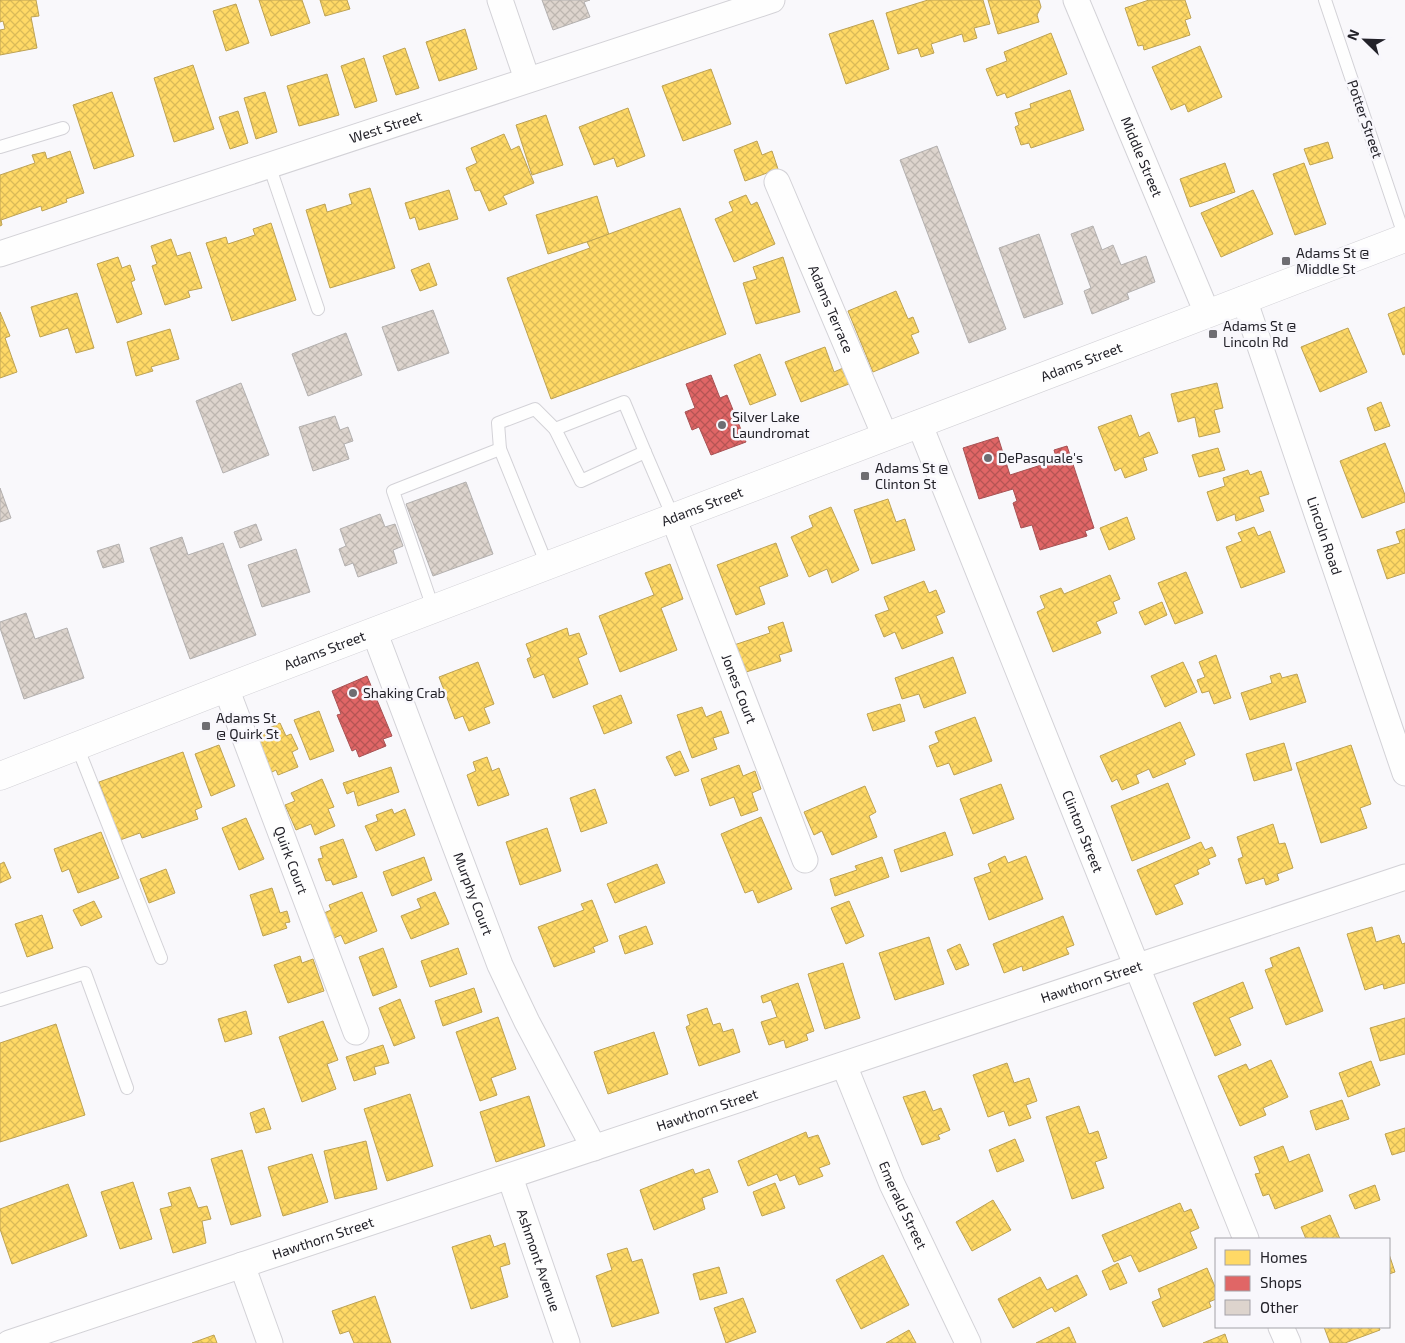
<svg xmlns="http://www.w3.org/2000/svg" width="1405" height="1343" viewBox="0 0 1405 1343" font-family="'Exo 2',sans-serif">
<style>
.homes{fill:url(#homes-cross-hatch);stroke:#bda254}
.shops{fill:url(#shops-cross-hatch);stroke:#a75254}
.building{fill:url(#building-cross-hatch);stroke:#b3b0af}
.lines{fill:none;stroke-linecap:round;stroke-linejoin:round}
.lane-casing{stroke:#d3d2d7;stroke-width:14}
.street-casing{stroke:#d3d2d7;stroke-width:27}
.secondary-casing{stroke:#d3d2d7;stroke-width:29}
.lane{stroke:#fefefe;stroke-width:12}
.street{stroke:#fefefe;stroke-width:25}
.secondary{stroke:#fefefe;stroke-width:28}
.poi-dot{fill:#6e6d72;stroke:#f8f7fc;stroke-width:2}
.labels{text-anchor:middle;stroke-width:5;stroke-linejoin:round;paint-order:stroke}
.street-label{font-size:14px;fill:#232229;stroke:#f8f7fc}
.poi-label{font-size:14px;fill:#232229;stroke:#f8f7fc;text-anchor:start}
</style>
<defs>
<pattern id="homes-cross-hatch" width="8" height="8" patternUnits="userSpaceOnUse" patternTransform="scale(1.25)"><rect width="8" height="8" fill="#ffd966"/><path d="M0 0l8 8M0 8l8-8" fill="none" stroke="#daba58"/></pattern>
<pattern id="shops-cross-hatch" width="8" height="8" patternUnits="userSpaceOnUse" patternTransform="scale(1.25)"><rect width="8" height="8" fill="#e06666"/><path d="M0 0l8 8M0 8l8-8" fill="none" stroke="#b55454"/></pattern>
<pattern id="building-cross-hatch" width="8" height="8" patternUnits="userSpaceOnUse" patternTransform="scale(1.25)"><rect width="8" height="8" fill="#ddd4cd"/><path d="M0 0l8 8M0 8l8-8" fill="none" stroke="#bdb6b0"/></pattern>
</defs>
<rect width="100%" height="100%" fill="#f9f8fb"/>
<g class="homes">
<path d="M0 0H36L39 16 31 17 37 48 0 55V30L5 29 3 21 0 22Z"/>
<path d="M259 0H302L310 23 271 36Z"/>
<path d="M320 0H347L350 9 325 16Z"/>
<path d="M928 0H983L990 24 974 28 977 38 964 42 962 34 931 44 934 53 921 57 918 48 898 54 886 13Z"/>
<path d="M988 0H1039L1041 7 1037 15 1039 22 998 34Z"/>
<path d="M1149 0H1185L1191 18 1185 20 1190 35 1144 50 1143 45 1138 46 1125 8Z"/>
<path d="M236 4 249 43 226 51 213 11Z"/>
<path d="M873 20 889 69 846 84 829 34Z"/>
<path d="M465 29 477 69 439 81 426 42Z"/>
<path d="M1051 33 1067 74 1007 98 1005 93 997 96 986 69 1007 61 1004 52Z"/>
<path d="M1200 46 1222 97 1188 112 1185 104 1171 110 1152 67Z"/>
<path d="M405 48 419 88 396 95 383 56Z"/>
<path d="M364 58 377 101 355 108 341 66Z"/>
<path d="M193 65 214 129 174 142 154 78Z"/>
<path d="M711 69 731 124 683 141 662 86Z"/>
<path d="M327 74 339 115 299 126 287 86Z"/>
<path d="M1070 90 1084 130 1031 148 1029 143 1021 145 1015 127 1019 125 1015 113 1031 108 1030 104Z"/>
<path d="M112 92 134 156 94 169 73 105Z"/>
<path d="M265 92 277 132 256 139 244 98Z"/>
<path d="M628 108 645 156 617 167 614 158 594 165 579 127Z"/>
<path d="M238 111 248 143 230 149 219 117Z"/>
<path d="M546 115 563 165 532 175 516 125Z"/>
<path d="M504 134 511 150 519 146 534 183 503 196 507 204 489 211 480 190 475 191 466 168 477 163 471 148Z"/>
<path d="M757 141 762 155 772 151 778 169 745 181 734 150Z"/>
<path d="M1328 142 1333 158 1310 165 1304 149Z"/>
<path d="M70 151 84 193 66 199 67 202 42 211 41 206 1 220 2 225 0 226V175L35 163 32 155 45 152 47 159Z"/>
<path d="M1225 163 1235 192 1190 207 1180 179Z"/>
<path d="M1304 163 1326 224 1295 235 1273 174Z"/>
<path d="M370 188 395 268 330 288 306 210 325 204 327 212 352 204 349 194Z"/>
<path d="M449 190 458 219 419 230 415 217 410 219 405 203Z"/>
<path d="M1253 190 1273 234 1221 257 1201 213Z"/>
<path d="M746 195 751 205 757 202 775 244 734 262 715 219 733 211 729 202Z"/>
<path d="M597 196 609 235 548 254 536 215Z"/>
<path d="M680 208 726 334 551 399 507 278 590 248 587 242Z"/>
<path d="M271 223 296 300 232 321 206 243 226 237 228 244 255 235 253 229Z"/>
<path d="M171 239 177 256 190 252 202 288 188 291 190 297 165 305 152 266 157 264 151 246Z"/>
<path d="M118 257 122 268 130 265 135 280 131 282 142 314 117 323 97 264Z"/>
<path d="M783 257 800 312 756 324 743 283 757 279 753 267Z"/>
<path d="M429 263 437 285 420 291 411 270Z"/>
<path d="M896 291 908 319 913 317 919 332 911 335 919 353 873 372 848 311Z"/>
<path d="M77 293 94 348 76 353 68 328 40 337 31 307Z"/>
<path d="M1405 307V354L1403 355 1388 314Z"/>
<path d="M0 312 10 336 5 338 17 372 0 378Z"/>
<path d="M1348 328 1367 372 1320 392 1301 347Z"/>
<path d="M170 329 179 359 151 367 153 371 136 376 127 342Z"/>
<path d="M825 347 834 372 843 368 849 384 801 402 785 362Z"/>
<path d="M760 354 776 395 750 405 734 365Z"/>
<path d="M1217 383 1223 408 1214 410 1220 432 1199 437 1195 417 1178 422 1171 394Z"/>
<path d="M1381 402 1390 426 1375 431 1367 408Z"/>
<path d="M1131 415 1139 437 1149 432 1158 453 1143 458 1147 470 1125 478 1121 468 1115 471 1098 427Z"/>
<path d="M1385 443 1405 495V502L1362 518 1340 461Z"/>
<path d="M1218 448 1225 470 1199 477 1192 455Z"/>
<path d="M1248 470 1250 475 1261 471 1269 494 1259 497 1264 511 1236 521 1235 514 1217 521 1207 492 1225 486 1223 478Z"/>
<path d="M888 499 896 522 905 519 915 550 872 564 854 510Z"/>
<path d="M831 507 859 570 832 583 827 569 809 577 791 537 813 527 809 516Z"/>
<path d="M1127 517 1135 539 1109 550 1100 528Z"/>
<path d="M1254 527 1258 536 1270 531 1285 572 1241 588 1226 547 1242 541 1238 533Z"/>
<path d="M1405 529V573L1387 579 1377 550 1400 543 1396 532Z"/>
<path d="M776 543 788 576 759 587 765 604 736 615 717 565Z"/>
<path d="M670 564 683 599 661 608 677 650 620 672 599 616 654 595 645 573Z"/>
<path d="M1186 572 1203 613 1175 624 1158 583Z"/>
<path d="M1110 575 1120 599 1113 602 1117 613 1096 622 1101 633 1053 652 1037 612 1045 608 1040 596 1061 588 1064 594Z"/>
<path d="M924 581 929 593 936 590 945 612 936 616 943 633 902 649 895 632 884 637 875 615 889 610 884 597Z"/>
<path d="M1162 602 1167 615 1145 625 1139 612Z"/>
<path d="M783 622 792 651 779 655 781 661 743 673 734 645 770 633 768 627Z"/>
<path d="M567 628 569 636 579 633 587 654 578 658 588 684 553 698 544 674 534 678 527 659 531 657 526 644Z"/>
<path d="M1216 655 1231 698 1214 704 1209 691 1202 693 1197 680 1205 677 1199 662Z"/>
<path d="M953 657 966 693 924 708 919 694 902 699 895 678Z"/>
<path d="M478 662 494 704 484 708 490 723 469 731 463 716 455 719 439 677Z"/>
<path d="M1183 662 1197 692 1165 707 1151 676Z"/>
<path d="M1280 673 1282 678 1297 674 1306 702 1250 720 1241 693 1272 683 1270 676Z"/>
<path d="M621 695 632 723 604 734 593 706Z"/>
<path d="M900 704 905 721 873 731 867 714Z"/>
<path d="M702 707 706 717 721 711 729 733 713 738 717 749 692 758 677 715Z"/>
<path d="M319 711 334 751 310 760 294 720Z"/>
<path d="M975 717 992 761 954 775 949 763 937 767 929 746 939 742 935 732Z"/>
<path d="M1180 722 1195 755 1184 760 1186 764 1153 778 1149 769 1136 775 1139 783 1122 790 1117 779 1112 782 1100 756Z"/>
<path d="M280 723 286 736 291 734 298 749 292 752 298 767 278 775 276 770 270 773 254 735Z"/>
<path d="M1284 743 1292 770 1254 781 1246 754Z"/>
<path d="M219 745 235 786 211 796 195 754Z"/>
<path d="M1351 745 1371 804 1360 808 1367 828 1321 843 1296 763Z"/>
<path d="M680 751 689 771 675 776 666 757Z"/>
<path d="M183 752 202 807 195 810 198 819 142 838 140 833 120 840 99 782Z"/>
<path d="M487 757 492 771 499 768 509 795 478 806 467 775 476 771 473 762Z"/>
<path d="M739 765 743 776 755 771 761 789 752 793 758 810 741 816 734 797 710 806 701 779Z"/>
<path d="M391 767 399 792 358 806 354 791 347 794 343 783Z"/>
<path d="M322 779 334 807 328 809 335 826 315 835 311 824 296 830 285 805 295 801 291 793Z"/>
<path d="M1168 783 1190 838 1132 861 1111 806Z"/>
<path d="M1001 784 1014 819 973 834 960 799Z"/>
<path d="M865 786 876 812 869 816 877 837 832 855 822 831 814 835 804 812Z"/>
<path d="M595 789 607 823 581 832 570 798Z"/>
<path d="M392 809 394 814 405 809 415 835 376 851 365 826 378 821 376 815Z"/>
<path d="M761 817 792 889 758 903 753 890 745 893 721 834Z"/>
<path d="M246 818 264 859 239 870 222 828Z"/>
<path d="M1273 824 1279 844 1285 843 1293 868 1277 874 1279 880 1266 885 1264 878 1246 884 1238 859 1243 857 1237 837Z"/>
<path d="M547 828 561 871 520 885 506 842Z"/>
<path d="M101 832 119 878 78 893 69 869 62 872 54 849Z"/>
<path d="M945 832 953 855 901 872 894 850Z"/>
<path d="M343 839 357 877 333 885 331 880 326 881 318 859 323 858 320 847Z"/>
<path d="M1201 842 1205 850 1212 847 1216 856 1208 859 1210 864 1197 870 1199 874 1174 885 1183 904 1156 915 1137 870Z"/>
<path d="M1005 856 1008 863 1026 856 1043 899 989 920 974 878 991 872 988 864Z"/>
<path d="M424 857 432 880 392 896 383 872Z"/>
<path d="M882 857 889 877 835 896 830 879 857 870 855 866Z"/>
<path d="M4 862 11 878 0 883V864Z"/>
<path d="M657 864 665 883 615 903 607 884Z"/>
<path d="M166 869 175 893 149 903 140 879Z"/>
<path d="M272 888 280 913 287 911 290 922 285 923 287 928 263 936 250 895Z"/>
<path d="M362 892 377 931 345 944 341 935 334 938 324 913 331 910 329 905Z"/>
<path d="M435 892 449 924 411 939 401 916 421 908 417 899Z"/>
<path d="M592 900 608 941 593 947 595 952 554 967 538 927 584 910 581 904Z"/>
<path d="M94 901 102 917 81 926 73 910Z"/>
<path d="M849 901 864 936 846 944 831 908Z"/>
<path d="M42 915 53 948 27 957 15 924Z"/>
<path d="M1063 916 1074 945 1066 948 1069 954 1023 971 1022 966 1004 973 993 944Z"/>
<path d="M646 926 653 944 625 954 619 936Z"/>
<path d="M1372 927 1376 942 1399 935 1402 944 1405 943V983L1384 989 1383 984 1365 990 1347 934Z"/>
<path d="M929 937 944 984 895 1000 879 953Z"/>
<path d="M960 944 969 965 956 970 947 950Z"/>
<path d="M1299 947 1323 1011 1286 1025 1265 970 1273 967 1270 958Z"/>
<path d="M383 948 397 987 373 996 359 957Z"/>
<path d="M458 948 467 974 430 987 421 961Z"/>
<path d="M300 956 302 963 313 959 324 991 288 1003 274 965Z"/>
<path d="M843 963 860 1018 825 1029 808 974Z"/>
<path d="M1243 982 1253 1008 1229 1018 1241 1045 1215 1056 1193 1003Z"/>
<path d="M798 983 814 1031 806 1034 808 1040 786 1048 784 1040 769 1045 761 1022 777 1017 771 1000 763 1003 761 996Z"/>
<path d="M474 988 482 1012 443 1026 435 1001Z"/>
<path d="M400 999 415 1038 394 1046 379 1008Z"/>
<path d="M707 1008 713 1025 720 1023 723 1032 733 1029 740 1052 699 1066 686 1027 690 1025 687 1015Z"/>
<path d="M246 1011 252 1034 225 1042 218 1019Z"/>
<path d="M498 1017 516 1069 491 1078 497 1095 480 1101 456 1032Z"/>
<path d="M1405 1018V1054L1380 1061 1370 1028Z"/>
<path d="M323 1021 338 1060 327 1064 336 1089 302 1102 279 1037Z"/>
<path d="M56 1024 85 1115 0 1142V1043Z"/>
<path d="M654 1032 668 1074 608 1094 594 1052Z"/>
<path d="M383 1045 389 1063 374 1067 376 1074 354 1081 346 1057Z"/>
<path d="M1271 1060 1288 1097 1263 1108 1266 1115 1240 1126 1218 1076 1246 1064 1249 1070Z"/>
<path d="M1371 1061 1380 1085 1348 1097 1339 1073Z"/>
<path d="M1007 1063 1014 1083 1029 1078 1037 1101 1026 1105 1031 1118 1009 1126 1004 1111 988 1117 973 1075Z"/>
<path d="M925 1091 933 1111 941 1108 950 1130 938 1135 940 1139 922 1145 903 1097Z"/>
<path d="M410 1094 433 1166 387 1181 364 1109Z"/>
<path d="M529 1096 545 1146 496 1162 480 1112Z"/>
<path d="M1342 1100 1349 1119 1316 1130 1310 1111Z"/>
<path d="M1079 1106 1089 1134 1098 1131 1107 1158 1095 1162 1104 1188 1072 1199 1046 1117Z"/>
<path d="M264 1108 271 1129 256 1133 250 1113Z"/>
<path d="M1405 1128V1151L1392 1155 1385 1134Z"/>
<path d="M806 1132 808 1138 818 1135 830 1164 819 1168 823 1176 799 1185 795 1175 780 1181 777 1174 748 1186 738 1161Z"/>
<path d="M1015 1139 1024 1161 997 1172 989 1150Z"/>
<path d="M366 1141 377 1189 335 1199 324 1151Z"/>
<path d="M1283 1146 1289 1162 1309 1154 1323 1191 1275 1209 1269 1194 1263 1196 1255 1174 1260 1173 1254 1157Z"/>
<path d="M242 1150 261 1216 231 1225 211 1159Z"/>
<path d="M312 1154 328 1202 283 1216 268 1167Z"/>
<path d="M693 1169 695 1174 709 1169 718 1192 702 1198 705 1209 654 1230 640 1190Z"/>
<path d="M133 1182 152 1239 120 1249 101 1192Z"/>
<path d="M775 1183 785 1208 762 1216 753 1192Z"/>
<path d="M68 1184 87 1236 12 1264 0 1229V1209Z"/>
<path d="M1375 1185 1380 1200 1355 1209 1349 1195Z"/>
<path d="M190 1187 198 1208 207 1206 211 1219 202 1221 206 1243 173 1253 160 1209 172 1206 168 1193Z"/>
<path d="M993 1200 1011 1230 972 1251 956 1222Z"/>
<path d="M1180 1203 1184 1212 1191 1209 1199 1228 1190 1232 1197 1248 1139 1272 1131 1255 1114 1262 1102 1235Z"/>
<path d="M1330 1215 1340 1239H1306L1301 1227Z"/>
<path d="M490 1235 494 1247 505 1243 510 1264 500 1267 508 1297 471 1309 452 1247Z"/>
<path d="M627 1248 632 1262 642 1259 659 1313 612 1327 596 1276 612 1270 607 1254Z"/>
<path d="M1389 1254 1395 1272 1389 1274Z"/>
<path d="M883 1255 909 1305 861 1329 836 1280Z"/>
<path d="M1118 1263 1127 1283 1110 1290 1102 1271Z"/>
<path d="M719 1267 727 1293 700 1300 693 1274Z"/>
<path d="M1207 1268 1216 1289V1299L1209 1302 1211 1307 1163 1327 1152 1302 1161 1298 1158 1289Z"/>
<path d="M1077 1275 1087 1295 1055 1312 1052 1307 1013 1328 998 1299 1040 1277 1047 1290Z"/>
<path d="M375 1296 391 1343H354L349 1331 340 1334 332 1311Z"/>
<path d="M743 1298 756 1332 726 1343 714 1308Z"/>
<path d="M1069 1327 1076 1343H1036Z"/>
<path d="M1324 1327H1379L1380 1330 1345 1343H1330Z"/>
<path d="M909 1330 916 1343H886Z"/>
<path d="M1225 1334 1228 1343H1203Z"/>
<path d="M214 1335 217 1343H192Z"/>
</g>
<g class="shops">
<path d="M711 375 720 398 727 395 746 442 711 455 699 427 692 430 685 412 695 408 686 384Z"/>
<path d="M998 437 1010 475 1057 460 1054 450 1067 446 1094 528 1085 531 1087 536 1040 550 1032 525 1021 528 1013 503 1017 501 1013 489 979 499 963 448Z"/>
<path d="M367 676 392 736 383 739 386 746 359 757 356 749 352 751 337 715 341 714 332 691Z"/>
</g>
<g class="building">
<path d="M542 0H590L584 2 590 17 553 30Z"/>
<path d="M937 146 1006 329 969 343 900 160Z"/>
<path d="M1093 226 1102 250 1113 245 1121 265 1146 256 1155 282 1127 293 1129 299 1092 314 1084 291 1091 288 1071 234Z"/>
<path d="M1039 234 1063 304 1024 318 999 248Z"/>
<path d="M433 310 449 353 398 371 382 327Z"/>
<path d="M346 333 362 375 308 396 292 354Z"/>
<path d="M241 383 269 455 223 473 196 401Z"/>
<path d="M335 416 340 430 348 427 353 441 344 444 349 459 313 471 299 427Z"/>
<path d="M466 482 493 554 433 576 406 504Z"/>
<path d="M0 488 11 518 0 522Z"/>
<path d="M380 514 385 527 395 524 403 546 393 550 397 563 358 577 353 563 345 566 339 549 346 546 340 529Z"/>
<path d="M256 524 262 540 240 548 234 532Z"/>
<path d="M182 537 188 555 223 543 256 635 190 659 150 548Z"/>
<path d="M119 544 124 562 103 568 97 551Z"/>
<path d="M296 549 310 592 262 607 248 565Z"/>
<path d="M26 613 35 639 67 628 84 678 24 699 0 628V622Z"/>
</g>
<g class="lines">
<g class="lane-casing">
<g id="lane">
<path d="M1325 0 1405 238"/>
<path d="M0 147 63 128"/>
<path d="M269 165 318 309"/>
<path d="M555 429 624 402 645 452"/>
<path d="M500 449 498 423 535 409 555 429 581 481 645 452 673 517"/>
<path d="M433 608 393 491 500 449 547 565"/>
<path d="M77 746 161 958"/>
<path d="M0 1000 85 973 127 1088"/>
</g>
</g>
<g class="street-casing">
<g id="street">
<path d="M500 0 527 79"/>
<path id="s1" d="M1076 0 1207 313"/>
<path id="s2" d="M777 182 885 436"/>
<path id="s3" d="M0 254 772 0"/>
<path id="s4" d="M1244 299 1405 773"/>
<path id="s5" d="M919 423 1246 1239"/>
<path id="s6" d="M673 517 805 860"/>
<path id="s7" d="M374 631 500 965 527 1022 594 1148"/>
<path id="s8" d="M226 688 356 1032"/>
<path id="s9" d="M844 1065 892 1184 968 1343"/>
<path id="s10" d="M510 1177 567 1343"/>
<path d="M242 1265 270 1343"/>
<path d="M1281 1327 1288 1343"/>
<path id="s11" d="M9 1343 1405 877"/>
</g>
</g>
<g class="secondary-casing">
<g id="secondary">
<path id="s12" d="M0 776 226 688 1181 324 1405 238"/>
</g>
</g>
<use href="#lane" class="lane"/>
<use href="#street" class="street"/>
<use href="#secondary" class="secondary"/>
</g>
<g class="poi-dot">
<rect x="1281" y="256" width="10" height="10" rx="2.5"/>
<rect x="1208" y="329" width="10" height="10" rx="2.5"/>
<circle cx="722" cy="425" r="5"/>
<circle cx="988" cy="458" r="5"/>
<rect x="860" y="471" width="10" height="10" rx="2.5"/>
<circle cx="353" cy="693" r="5"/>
<rect x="201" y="721" width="10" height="10" rx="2.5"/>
</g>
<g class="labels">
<g class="street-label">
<text transform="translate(1365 119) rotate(71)" y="5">Potter Street</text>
<text dy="5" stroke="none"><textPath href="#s3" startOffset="406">West Street</textPath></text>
<text dy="5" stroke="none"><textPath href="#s1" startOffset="170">Middle Street</textPath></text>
<text dy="5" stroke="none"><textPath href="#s2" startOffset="138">Adams Terrace</textPath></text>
<text dy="5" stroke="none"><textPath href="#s12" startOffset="1158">Adams Street</textPath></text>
<text dy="5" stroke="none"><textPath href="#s12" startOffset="752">Adams Street</textPath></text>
<text dy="5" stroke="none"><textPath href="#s4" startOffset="250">Lincoln Road</textPath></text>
<text dy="5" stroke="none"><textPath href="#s12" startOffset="348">Adams Street</textPath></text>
<text dy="5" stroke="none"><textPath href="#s6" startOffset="184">Jones Court</textPath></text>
<text dy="5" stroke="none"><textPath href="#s5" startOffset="440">Clinton Street</textPath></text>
<text dy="5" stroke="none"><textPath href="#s8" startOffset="184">Quirk Court</textPath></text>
<text dy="5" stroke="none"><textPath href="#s7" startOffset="281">Murphy Court</textPath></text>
<text dy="5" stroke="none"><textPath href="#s11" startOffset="1141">Hawthorn Street</textPath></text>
<text dy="5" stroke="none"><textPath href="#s11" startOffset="736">Hawthorn Street</textPath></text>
<text dy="5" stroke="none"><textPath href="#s9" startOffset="152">Emerald Street</textPath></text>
<text dy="5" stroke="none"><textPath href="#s11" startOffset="331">Hawthorn Street</textPath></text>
<text dy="5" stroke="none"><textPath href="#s10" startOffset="88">Ashmont Avenue</textPath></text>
</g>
<g class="poi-label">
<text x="1296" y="258">Adams St @<tspan x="1296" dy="16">Middle St</tspan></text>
<text x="1223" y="331">Adams St @<tspan x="1223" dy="16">Lincoln Rd</tspan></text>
<text x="732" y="422">Silver Lake<tspan x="732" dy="16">Laundromat</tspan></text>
<text x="998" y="463">DePasquale's</text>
<text x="875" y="473">Adams St @<tspan x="875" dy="16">Clinton St</tspan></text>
<text x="363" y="698">Shaking Crab</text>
<text x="216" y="723">Adams St<tspan x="216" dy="16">@ Quirk St</tspan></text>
</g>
</g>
<rect x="1215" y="1238" width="175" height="90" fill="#f8f7fc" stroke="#a3a2a8"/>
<rect x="1225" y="1250" width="25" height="15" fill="#ffd966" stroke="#a3a2a8"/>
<text x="1260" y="1263" font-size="15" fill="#232229">Homes</text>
<rect x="1225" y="1276" width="25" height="15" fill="#e06666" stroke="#a3a2a8"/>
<text x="1260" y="1288" font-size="15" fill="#232229">Shops</text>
<rect x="1225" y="1300" width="25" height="15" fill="#ddd4cd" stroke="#a3a2a8"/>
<text x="1260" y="1313" font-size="15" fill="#232229">Other</text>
<g transform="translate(1365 40) rotate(293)" stroke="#f8f7fc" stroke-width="4" paint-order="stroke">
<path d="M0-4L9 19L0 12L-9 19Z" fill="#232229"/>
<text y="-8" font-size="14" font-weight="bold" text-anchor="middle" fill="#232229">N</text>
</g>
</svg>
